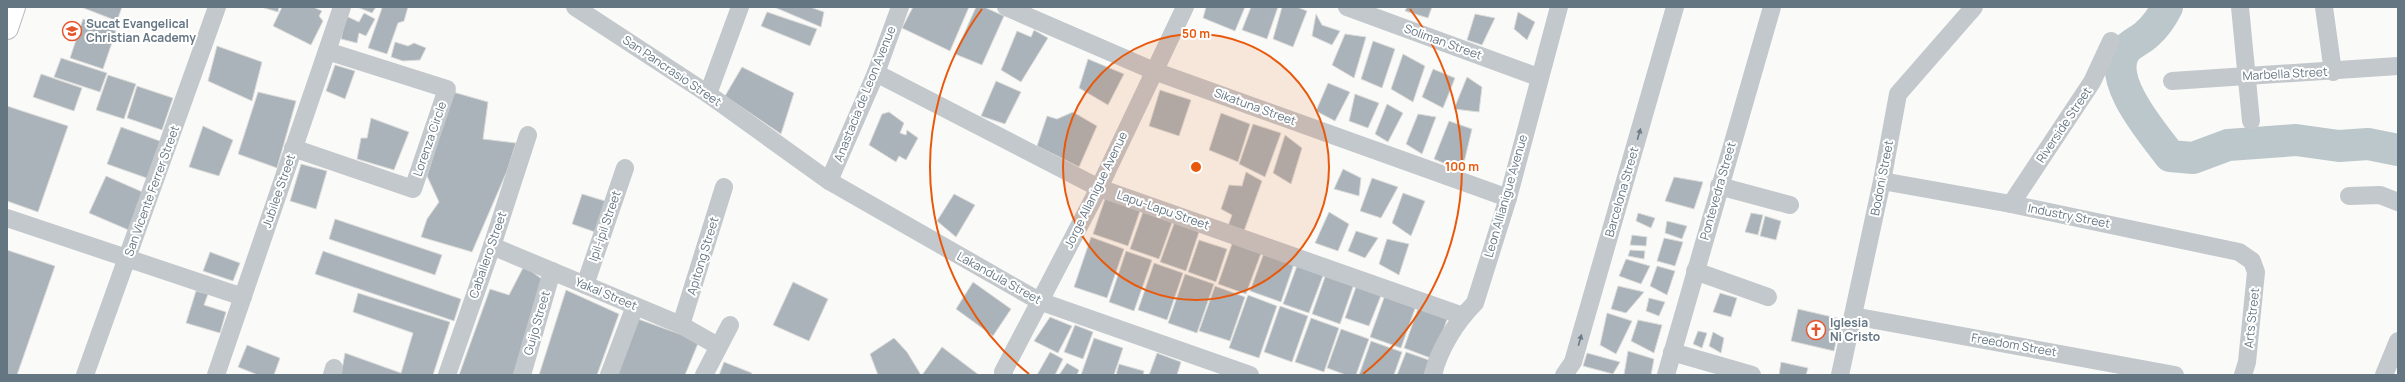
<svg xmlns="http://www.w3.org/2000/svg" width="2405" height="382" viewBox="0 0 2405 382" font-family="Manrope,sans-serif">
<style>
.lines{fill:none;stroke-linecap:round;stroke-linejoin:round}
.river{stroke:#bbc7cb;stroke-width:32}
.building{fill:#aab3b9;stroke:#dcdcda}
.secondary-casing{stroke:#b3babf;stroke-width:24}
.minor{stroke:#c3c8cc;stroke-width:18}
.secondary{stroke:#fff;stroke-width:22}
.oneway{fill:#6a7a87}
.ring{fill:none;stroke:#e8590c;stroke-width:2}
.labels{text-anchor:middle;stroke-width:4;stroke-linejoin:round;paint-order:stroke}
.poi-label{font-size:12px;font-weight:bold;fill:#657683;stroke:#fff;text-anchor:start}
.street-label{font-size:12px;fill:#657683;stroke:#fff}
.centre{fill:#e8590c;stroke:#fff;stroke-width:2}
.ring-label{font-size:12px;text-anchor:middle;font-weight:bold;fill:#e8590c;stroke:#fff;stroke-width:4;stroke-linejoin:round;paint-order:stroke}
</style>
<rect width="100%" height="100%" fill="#fafaf8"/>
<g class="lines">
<path class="river" d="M2167 7C2162 17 2156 26 2147 34 2141 40 2130 44 2125 51 2106 80 2153 133 2170 156L2193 158 2228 145 2296 140 2339 146 2368 144 2398 150"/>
</g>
<g class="building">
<path d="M81 7H122L117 21Z"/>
<path d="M261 7H279L278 12Z"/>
<path d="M282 7H313L322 11 319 16 323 21 311 45 273 26Z"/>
<path d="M357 7H376L372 13Z"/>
<path d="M378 7H408L404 21 398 23 387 54 368 48 382 8Z"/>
<path d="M774 7H810L824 12 821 27Z"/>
<path d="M913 7H969L950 51 902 28Z"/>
<path d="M976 7H984L1004 16 982 65 955 54Z"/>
<path d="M1206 7H1245L1235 31 1203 18Z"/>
<path d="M1251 7H1278L1267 39 1242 30Z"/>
<path d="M1282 7H1297L1307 11 1293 47 1273 39Z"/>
<path d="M1407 7H1432L1428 18 1405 11Z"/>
<path d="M767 12 817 29 810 46 761 26Z"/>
<path d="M1518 12 1535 22 1527 40 1514 29Z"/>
<path d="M364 13 375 19 366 36 359 33 357 43 341 39 346 16 359 22Z"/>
<path d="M1316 14 1322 25 1340 31 1332 45 1312 36Z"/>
<path d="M1475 14 1495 18 1482 45 1467 40Z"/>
<path d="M83 19 116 31 103 69 70 58Z"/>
<path d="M1034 30 1048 38 1021 82 1001 70 1017 31 1031 37Z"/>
<path d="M1345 34 1366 37 1354 78 1332 65Z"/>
<path d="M1373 41 1395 49 1382 88 1361 79Z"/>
<path d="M395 42 408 46 414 43 426 48 420 60 403 61 391 57Z"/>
<path d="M217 46 262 62 252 101 208 81Z"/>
<path d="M1403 54 1425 66 1413 102 1391 89Z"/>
<path d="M61 58 107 73 100 92 54 77Z"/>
<path d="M1088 59 1124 74 1108 105 1079 88Z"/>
<path d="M335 65 355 71 345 99 326 91Z"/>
<path d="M742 67 794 93 781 134 725 96Z"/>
<path d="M1433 69 1455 78 1443 108 1422 97Z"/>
<path d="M41 74 82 88 74 111 33 97Z"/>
<path d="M108 75 136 84 124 119 96 110Z"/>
<path d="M1467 77 1482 87 1479 112 1454 109Z"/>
<path d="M996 81 1021 92 1005 124 981 116Z"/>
<path d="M1328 83 1350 92 1335 121 1316 111Z"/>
<path d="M137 86 173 98 162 130 127 118Z"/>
<path d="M1160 90 1191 100 1179 136 1149 126Z"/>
<path d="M258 92 296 101 277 168 238 154Z"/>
<path d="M453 92 488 102 483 139 516 143 507 171 472 252 421 237 427 219 439 202 427 176Z"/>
<path d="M1355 94 1379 103 1368 128 1349 121Z"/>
<path d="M1387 104 1403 113 1388 142 1375 134Z"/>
<path d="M7 106 68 126 38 212 7 201Z"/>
<path d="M889 112 904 123 900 133 906 135 907 130 918 138 906 160 899 156 896 162 869 145 882 114Z"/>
<path d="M1073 112 1097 126 1079 167 1037 146 1047 116 1057 119Z"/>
<path d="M1221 113 1250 124 1238 162 1209 150Z"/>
<path d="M1418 114 1436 117 1422 154 1406 144Z"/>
<path d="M371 118 409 132 394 170 357 159 361 138H367Z"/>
<path d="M1449 121 1472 129 1462 171 1434 159Z"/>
<path d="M1253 124 1281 133 1265 177 1239 164Z"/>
<path d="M203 126 233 140 219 176 189 167Z"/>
<path d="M121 127 168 144 155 181 107 164Z"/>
<path d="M1285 135 1302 148 1291 184 1273 173Z"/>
<path d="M301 164 327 171 316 209 290 201Z"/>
<path d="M1343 169 1361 178 1359 196 1334 189Z"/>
<path d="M1246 172 1262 181 1244 231 1228 226 1232 215 1221 209 1229 185 1242 186Z"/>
<path d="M106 176 147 194 131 231 89 213Z"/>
<path d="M1674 177 1703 182 1694 209 1665 201Z"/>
<path d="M1372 178 1398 187 1381 218 1360 211Z"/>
<path d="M1107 193 1142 205 1128 246 1093 234Z"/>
<path d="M1403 193 1425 201 1411 236 1392 223Z"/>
<path d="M582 194 605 201 595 232 572 224Z"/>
<path d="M954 194 975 205 956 237 937 221Z"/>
<path d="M1144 209 1173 220 1159 259 1130 249Z"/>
<path d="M1329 212 1349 224 1338 251 1315 243Z"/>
<path d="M1638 213 1655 218 1651 228 1636 221Z"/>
<path d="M1751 213 1763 215 1758 235 1745 232Z"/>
<path d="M1765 216 1781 221 1776 240 1760 236Z"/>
<path d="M1176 218 1201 226 1186 271 1160 262Z"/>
<path d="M335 219 442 255 435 275 329 239Z"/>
<path d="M1667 221 1687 226 1682 239 1665 233Z"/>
<path d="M1356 231 1378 238 1365 258 1348 251Z"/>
<path d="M1632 235 1647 237 1646 246 1630 245Z"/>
<path d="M1091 237 1124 249 1107 298 1074 287Z"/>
<path d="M1234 238 1263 248 1246 294 1218 284Z"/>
<path d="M1664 238 1683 242 1675 266 1657 261Z"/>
<path d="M1387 239 1409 244 1399 275 1379 264Z"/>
<path d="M1199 240 1227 249 1216 282 1188 272Z"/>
<path d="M7 250 55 266 17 375H7Z"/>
<path d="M1265 250 1295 261 1281 302 1250 291Z"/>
<path d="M1630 250 1645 251 1644 259 1628 256Z"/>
<path d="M323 251 461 299 454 321 315 274Z"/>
<path d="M1126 251 1152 260 1134 311 1109 302Z"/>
<path d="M210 252 240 263 233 281 203 271Z"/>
<path d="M1626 259 1650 266 1641 284 1619 276Z"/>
<path d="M1154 263 1183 273 1167 320 1138 310Z"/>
<path d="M1298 263 1324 273 1309 313 1283 304Z"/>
<path d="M524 266 546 282 518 375H459L490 289 509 295Z"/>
<path d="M1657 266 1675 271 1667 295 1650 286Z"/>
<path d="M1185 274 1214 284 1197 333 1168 323Z"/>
<path d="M1326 274 1354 284 1340 324 1312 314Z"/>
<path d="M793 282 828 299 809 341 773 325Z"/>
<path d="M973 282 1011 309 993 336 956 309Z"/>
<path d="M1357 284 1382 293 1369 326 1345 318Z"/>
<path d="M1215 286 1245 297 1230 341 1199 331Z"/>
<path d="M1618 286 1644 292 1626 313 1611 309Z"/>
<path d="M566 290 619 314 597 375H539Z"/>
<path d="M196 291 208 294 204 305 226 312 220 333 186 323Z"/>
<path d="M358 293 450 322 433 375H341L345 353 401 373 413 333 353 312Z"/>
<path d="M1720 293 1737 298 1731 317 1713 312Z"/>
<path d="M1248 295 1277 306 1259 358 1229 348Z"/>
<path d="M1385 295 1416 306 1401 348 1370 337Z"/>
<path d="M1649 298 1665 302 1659 316 1646 311Z"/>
<path d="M1420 303 1449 314 1433 359 1404 348Z"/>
<path d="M1280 306 1308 316 1292 362 1264 352Z"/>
<path d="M1798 309 1841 319 1834 351 1791 341Z"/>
<path d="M1607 313 1632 321 1616 354 1600 345Z"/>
<path d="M1050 317 1072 326 1058 353 1034 341Z"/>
<path d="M1311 318 1339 328 1324 372 1295 362Z"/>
<path d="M638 319 699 341 685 375H616Z"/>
<path d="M1638 320 1662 325 1654 353 1631 341Z"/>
<path d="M1075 325 1093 332 1083 359 1064 352Z"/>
<path d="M1341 329 1369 339 1356 375H1346L1327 368Z"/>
<path d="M1698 331 1707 333 1702 348 1693 344Z"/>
<path d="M1713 332 1724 338 1721 353 1709 346Z"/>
<path d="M894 338 907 352 921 375H878L870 354Z"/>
<path d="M1094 338 1123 348 1114 375H1081Z"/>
<path d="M1371 341 1402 352 1394 375H1359Z"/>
<path d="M247 345 280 358 274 375H258L238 367Z"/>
<path d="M942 347 979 375H922Z"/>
<path d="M1628 351 1654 359 1651 375H1624Z"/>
<path d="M1050 352 1063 359 1055 375H1037Z"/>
<path d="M1406 352 1429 360 1424 375H1397Z"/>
<path d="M1157 353 1181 362 1177 375H1149Z"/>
<path d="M1587 353 1620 362 1613 374 1583 366Z"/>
<path d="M724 362 752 373 750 375H719Z"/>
<path d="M1781 362 1808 368 1806 375H1779Z"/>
<path d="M1067 363 1079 370 1077 375H1059Z"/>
<path d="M1119 364 1144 371 1143 375H1116Z"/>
</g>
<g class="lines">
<g class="secondary-casing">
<path id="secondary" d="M7 28 14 7"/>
</g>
<g class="minor">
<path d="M575 7 708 94 829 181 1039 301 1250 375"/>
<path d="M1006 7 1154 71 1508 198"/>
<path d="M1347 7 1538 77"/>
<path d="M2240 7 2251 121"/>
<path d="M2324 7 2333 72"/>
<path d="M876 73 1099 188 1463 316"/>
<path d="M2172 81 2398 66"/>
<path d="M708 94 740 7"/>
<path d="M293 148 413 189 447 89 327 51"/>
<path d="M829 181 876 73 900 7"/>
<path d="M1882 181 2011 204 2239 252 2252 261 2256 272 2247 362 2243 375"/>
<path d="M1719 186 1790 205"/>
<path d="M2349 196 2380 195 2398 202"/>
<path d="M2011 204 2092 82 2111 41"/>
<path d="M7 218 243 297"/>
<path d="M492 246 681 325 718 346"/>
<path d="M1695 271 1768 297"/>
<path d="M585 285 625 168"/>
<path d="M1853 316 2175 375"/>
<path d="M681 325 724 187"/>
<path d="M1672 352 1752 375"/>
<path d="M85 375 217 7"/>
<path d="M216 375 342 7"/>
<path d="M332 375 334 368"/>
<path d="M447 375 492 246 528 135"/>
<path d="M522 375 552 271"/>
<path d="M609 375 635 306"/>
<path d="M704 375 730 325"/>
<path d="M1004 375 1003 372 1099 188 1185 7"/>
<path d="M1433 375C1439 349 1456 322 1475 303L1508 198 1559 7"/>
<path d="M1564 375 1573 362 1675 7"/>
<path d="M1666 375 1772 7"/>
<path d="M1840 375 1882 181 1898 94 1974 7"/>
<path d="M2384 375 2398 341"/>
</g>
<use href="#secondary" class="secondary"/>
</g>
<defs><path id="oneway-solid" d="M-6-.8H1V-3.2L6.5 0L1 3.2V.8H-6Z"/></defs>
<g class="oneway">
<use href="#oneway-solid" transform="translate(1639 134) rotate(-74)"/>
<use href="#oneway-solid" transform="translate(1580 340) rotate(-74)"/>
</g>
<circle cx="1196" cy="167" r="133" fill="#e8590c" fill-opacity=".12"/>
<g class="ring">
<circle cx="1196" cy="167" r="133"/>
<path d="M1029 374A266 266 0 0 1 982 9M1410 9A266 266 0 0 1 1363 374"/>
</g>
<defs>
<g id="school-ring" transform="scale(1)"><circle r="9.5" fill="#fff" stroke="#e4572e" stroke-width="1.5"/><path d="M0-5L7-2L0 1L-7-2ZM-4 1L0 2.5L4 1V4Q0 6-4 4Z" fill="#e4572e"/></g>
<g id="church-ring" transform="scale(1)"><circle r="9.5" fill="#fff" stroke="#e4572e" stroke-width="1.5"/><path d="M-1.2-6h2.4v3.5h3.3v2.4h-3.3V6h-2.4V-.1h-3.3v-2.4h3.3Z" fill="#e4572e"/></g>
</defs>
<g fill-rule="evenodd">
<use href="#school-ring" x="72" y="31"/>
<use href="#church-ring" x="1816" y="330"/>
</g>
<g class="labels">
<g class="poi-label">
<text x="86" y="28">Sucat Evangelical<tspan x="86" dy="14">Christian Academy</tspan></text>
<text x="1830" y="327">Iglesia<tspan x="1830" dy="14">Ni Cristo</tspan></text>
</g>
<g class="street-label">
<text transform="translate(1443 42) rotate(20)" y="4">Soliman Street</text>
<text transform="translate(672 71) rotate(34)" y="4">San Pancrasio Street</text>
<text transform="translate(2285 74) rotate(-3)" y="4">Marbella Street</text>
<text transform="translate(865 94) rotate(-68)" y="4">Anastacia de Leon Avenue</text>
<text transform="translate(1255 107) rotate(20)" y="4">Sikatuna Street</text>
<text transform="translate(2064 125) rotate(-56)" y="4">Riverside Street</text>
<text transform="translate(430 139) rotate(-71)" y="4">Lorenza Circle</text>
<text transform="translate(1882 178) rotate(-79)" y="4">Bodoni Street</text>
<text transform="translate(1096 190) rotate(-64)" y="4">Jorge Allanigue Avenue</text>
<text transform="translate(152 191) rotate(-70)" y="4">San Vicente Ferrer Street</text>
<text transform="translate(279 191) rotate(-71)" y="4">Jubilee Street</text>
<text transform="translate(1718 191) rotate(-74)" y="4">Pontevedra Street</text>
<text transform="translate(1622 192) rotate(-74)" y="4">Barcelona Street</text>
<text transform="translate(1506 196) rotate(-74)" y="4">Leon Allianigue Avenue</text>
<text transform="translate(1163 210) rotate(19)" y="4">Lapu-Lapu Street</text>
<text transform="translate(2069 216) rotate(11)" y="4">Industry Street</text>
<text transform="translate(605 226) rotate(-71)" y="4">Ipil-ipil Street</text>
<text transform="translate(488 255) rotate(-71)" y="4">Caballero Street</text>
<text transform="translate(703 256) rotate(-73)" y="4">Apitong Street</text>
<text transform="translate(999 278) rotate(29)" y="4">Lakandula Street</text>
<text transform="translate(606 294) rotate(23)" y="4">Yakal Street</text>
<text transform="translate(2252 318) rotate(-84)" y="4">Arts Street</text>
<text transform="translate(537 323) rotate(-74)" y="4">Guijo Street</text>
<text transform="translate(2014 345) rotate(10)" y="4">Freedom Street</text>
</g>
</g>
<circle cx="1196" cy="167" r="6" class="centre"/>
<g class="ring-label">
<text x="1196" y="38">50 m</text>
<text x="1462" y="171">100 m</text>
</g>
<rect width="2405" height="382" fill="none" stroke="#657683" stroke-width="16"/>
</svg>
